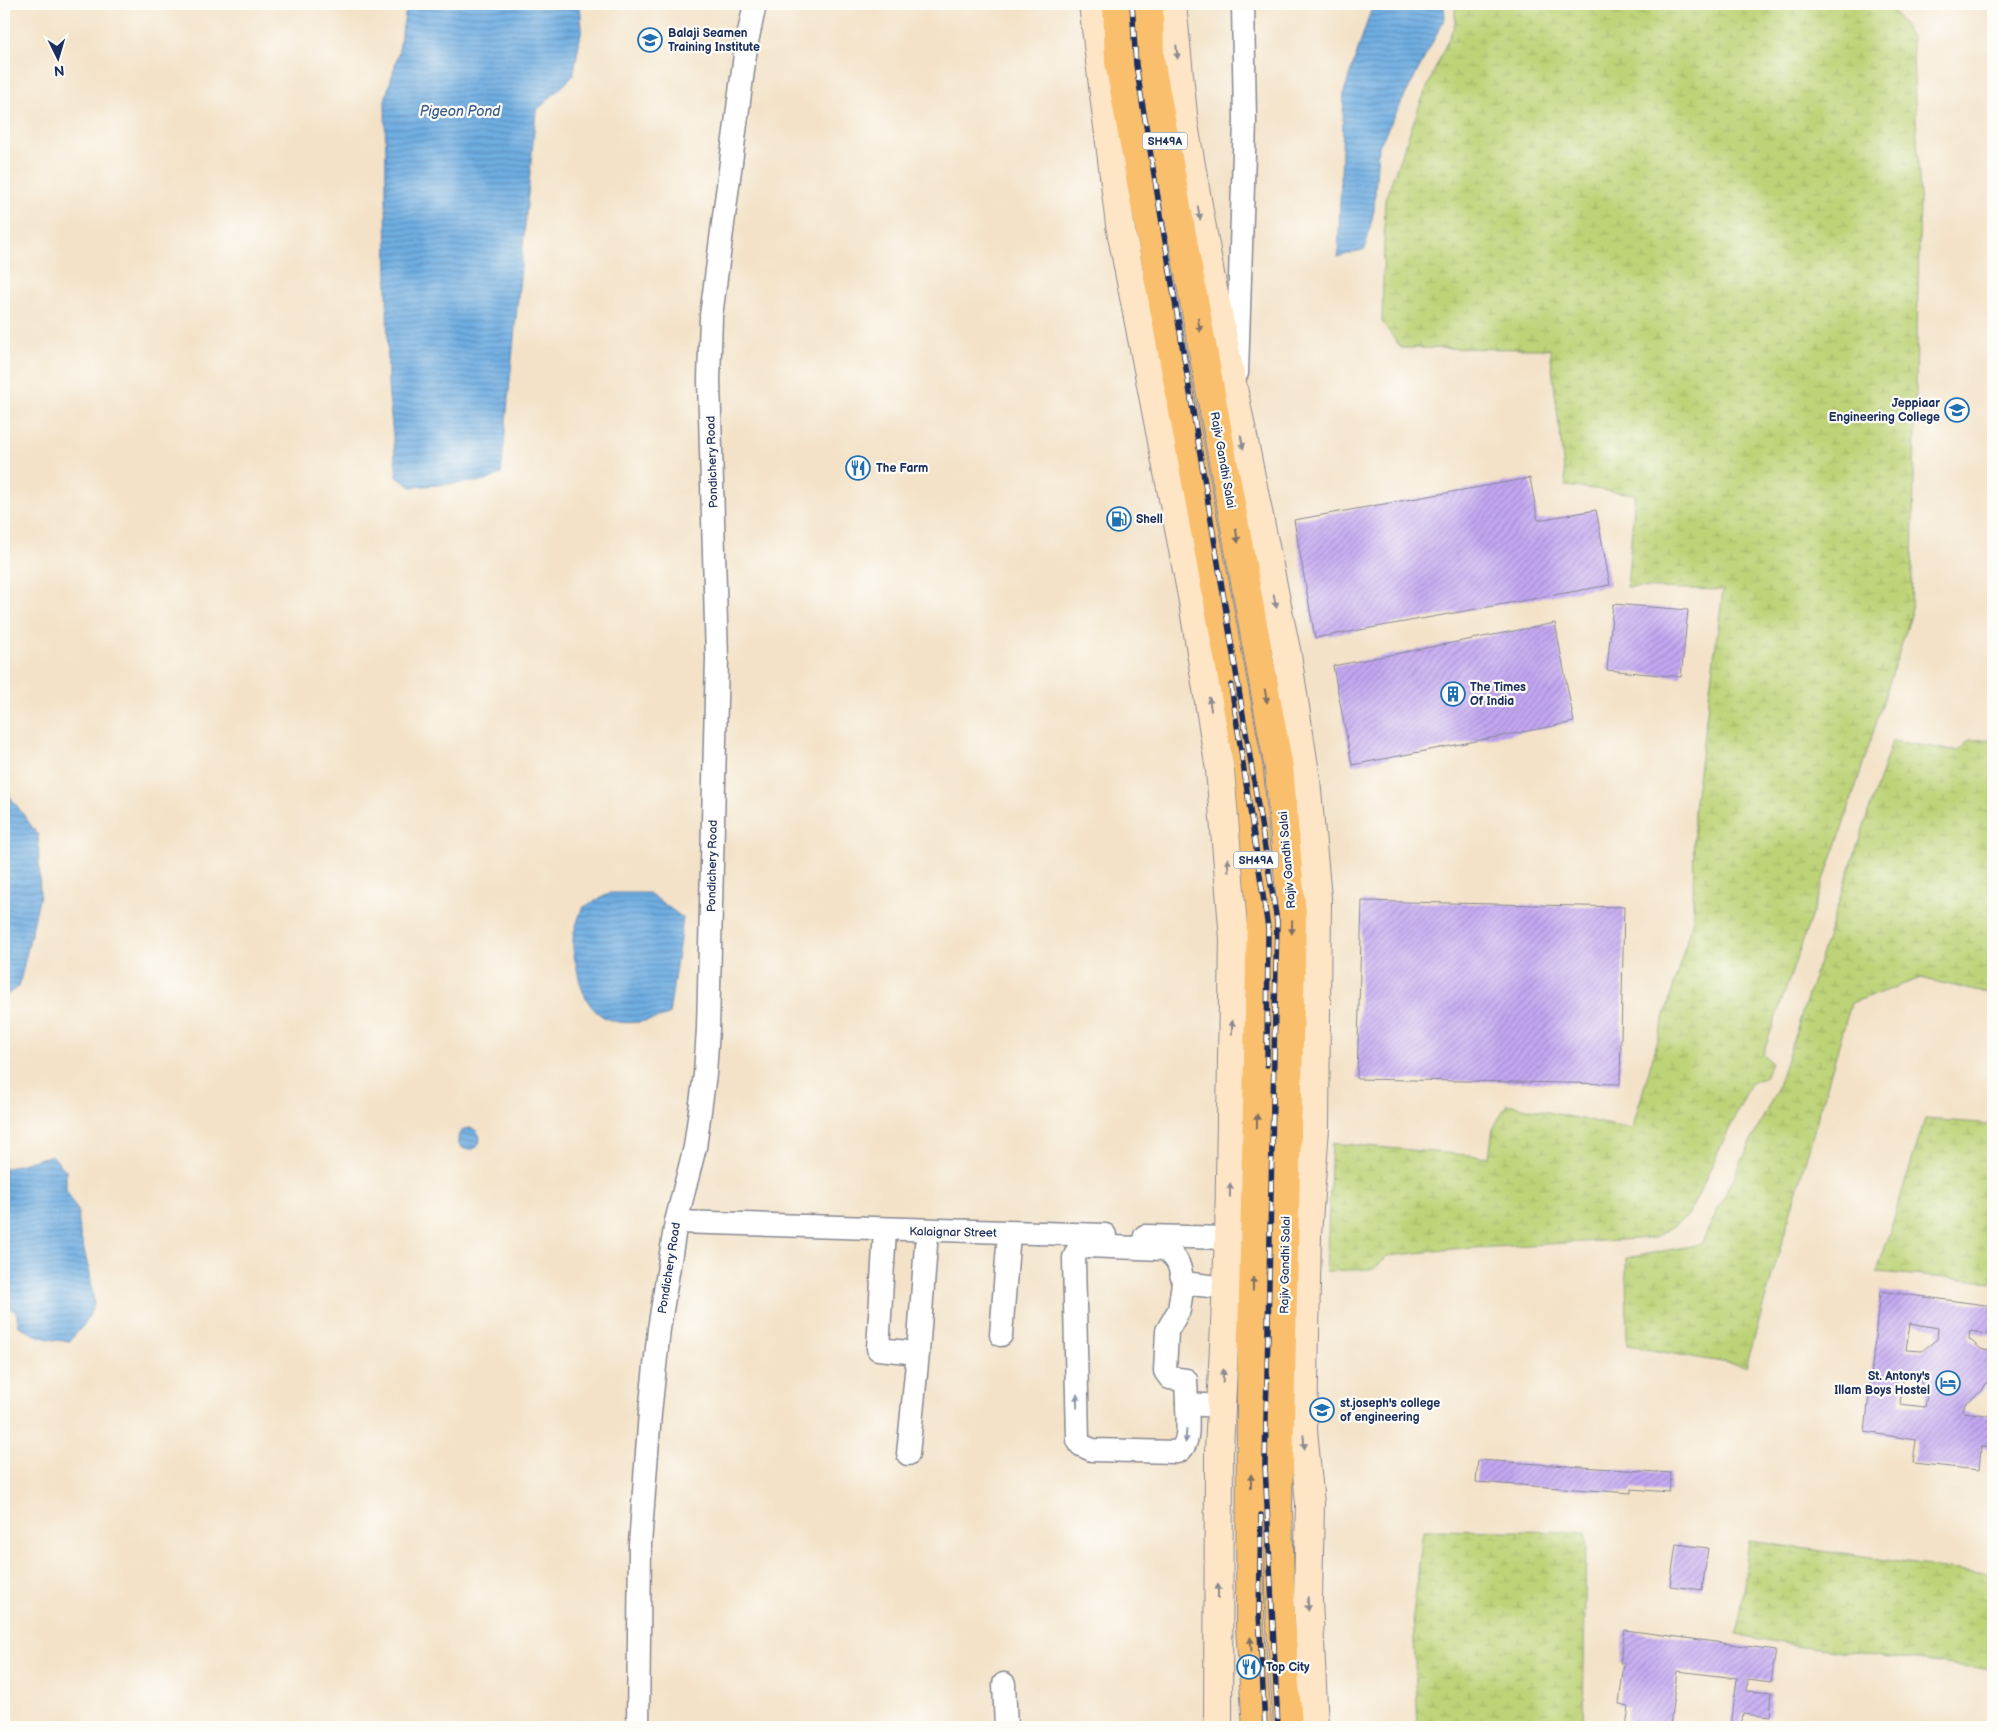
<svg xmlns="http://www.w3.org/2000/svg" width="1997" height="1731" viewBox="0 0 1997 1731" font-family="'Balsamiq Sans',sans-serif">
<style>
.wetland{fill:url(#wetland-marsh);stroke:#6c816a}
.water{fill:url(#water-rules);stroke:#456ea0}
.building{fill:url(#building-hatch);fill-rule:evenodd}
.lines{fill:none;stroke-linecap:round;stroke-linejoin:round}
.street-casing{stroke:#878892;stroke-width:25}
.secondary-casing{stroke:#878892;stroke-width:30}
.primary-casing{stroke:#878892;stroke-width:30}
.street{stroke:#fff;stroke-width:22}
.secondary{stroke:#fde5c5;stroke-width:28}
.primary{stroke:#f9bf6d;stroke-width:28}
.rail-casing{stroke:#1b2f5e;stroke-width:5.5}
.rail{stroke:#fdfcf7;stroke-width:4;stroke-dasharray:11;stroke-linecap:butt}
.oneway{fill:#8c8a92}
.oneway2{fill:#7f7065}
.oneway3{fill:#8d97ae}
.labels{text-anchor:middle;stroke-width:4.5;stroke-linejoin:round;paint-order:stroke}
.shield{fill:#fdfcf7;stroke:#5f6c8c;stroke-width:1}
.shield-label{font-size:11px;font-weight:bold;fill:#1b2f5e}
.poi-label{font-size:12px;font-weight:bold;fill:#1b2f5e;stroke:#fdfcf7;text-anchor:start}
.street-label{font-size:12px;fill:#1b2f5e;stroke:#fdfcf7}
.water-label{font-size:14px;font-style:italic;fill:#385b8c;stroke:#fdfcf7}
</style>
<defs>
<pattern id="wetland-marsh" width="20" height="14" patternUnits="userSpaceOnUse" patternTransform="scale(1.25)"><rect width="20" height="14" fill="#bdd377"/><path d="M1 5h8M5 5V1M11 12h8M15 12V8" fill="none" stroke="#a2b569"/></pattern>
<pattern id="water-rules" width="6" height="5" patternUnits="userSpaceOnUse" patternTransform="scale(1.25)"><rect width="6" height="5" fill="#6fade1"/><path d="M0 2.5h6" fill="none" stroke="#5a8dba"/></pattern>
<pattern id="building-hatch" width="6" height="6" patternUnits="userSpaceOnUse" patternTransform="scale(1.25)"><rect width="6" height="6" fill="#c4a8f2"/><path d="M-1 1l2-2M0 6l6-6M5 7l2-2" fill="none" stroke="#9e89c7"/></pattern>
</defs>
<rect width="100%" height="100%" fill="#fdfcf7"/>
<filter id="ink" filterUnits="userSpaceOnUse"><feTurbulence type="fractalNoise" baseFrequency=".02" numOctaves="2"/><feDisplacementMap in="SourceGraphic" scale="10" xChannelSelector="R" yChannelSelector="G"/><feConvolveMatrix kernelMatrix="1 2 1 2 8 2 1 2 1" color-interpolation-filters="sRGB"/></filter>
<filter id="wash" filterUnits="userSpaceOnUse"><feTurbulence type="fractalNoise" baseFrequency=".0096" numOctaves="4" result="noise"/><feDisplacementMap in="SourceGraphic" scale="20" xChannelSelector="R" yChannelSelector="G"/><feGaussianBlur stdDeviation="1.12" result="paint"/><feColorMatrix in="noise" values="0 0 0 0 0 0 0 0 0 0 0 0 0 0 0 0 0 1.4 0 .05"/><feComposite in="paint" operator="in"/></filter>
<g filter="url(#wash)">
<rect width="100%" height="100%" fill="#f3e2c7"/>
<g class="wetland">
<path d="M1455 4H1889L1912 38 1920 197 1911 615 1843 826 1763 1054 1771 1063 1765 1077 1751 1083 1688 1216 1655 1238 1454 1249 1387 1256 1374 1269 1326 1271 1332 1143 1489 1157 1493 1129 1507 1104 1632 1129 1693 919 1694 809 1723 590 1627 587 1635 494 1566 486 1550 349 1401 348 1382 322 1385 199 1422 99 1455 24Z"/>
<path d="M1993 739V995L1921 978 1851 1003 1746 1366 1627 1346 1626 1258 1701 1244 1777 1089 1892 741 1959 751 1969 740Z"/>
<path d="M1925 1119 1993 1124V1282L1877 1272Z"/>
<path d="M1423 1530 1586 1532 1583 1727H1418L1413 1616Z"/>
<path d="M1749 1541 1993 1575V1670L1794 1645 1738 1635Z"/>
</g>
<g class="water">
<path d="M407 4H580L582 28 573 76 536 111 501 474 486 481 411 487 397 477 388 386 385 100 398 55Z"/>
<path d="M1373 4H1444L1445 18 1378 148 1374 210 1365 249 1338 257 1344 92Z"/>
<path d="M4 788 38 835 40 895 19 986 4 997Z"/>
<path d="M610 893H649L683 918 669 1015C619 1031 586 1025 577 968 575 960 572 950 573 941 573 931 579 918 582 908Z"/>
<circle cx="469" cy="1139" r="11"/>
<path d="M52 1155 66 1171V1189L78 1212 80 1234 90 1274 94 1304 86 1322 70 1341C50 1341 36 1337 19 1326L16 1312 4 1304V1169Z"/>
</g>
<g id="blocks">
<g class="building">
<path d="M1530 478 1538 520 1596 510 1610 585 1315 638 1294 520Z"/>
<path d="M1613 604 1688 610 1681 677 1607 670Z"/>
<path d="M1555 623 1574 722 1352 765 1333 666Z"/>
<path d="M1362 901 1624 907 1620 1084 1357 1079Z"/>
<path d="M1880 1291 1993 1306V1335L1970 1331 1969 1339 1981 1349 1993 1352V1382H1987L1982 1391 1965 1404 1963 1412 1993 1416V1448L1981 1447 1979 1470 1913 1463 1916 1440 1865 1432ZM1910 1323 1938 1328 1937 1339 1922 1351 1906 1350ZM1904 1371 1916 1372 1927 1395 1925 1407 1900 1404Z"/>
<path d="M1478 1460 1671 1473 1669 1492 1631 1489V1493L1476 1482Z"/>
<path d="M1676 1544 1708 1548 1702 1590 1670 1586Z"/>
<path d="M1625 1630 1776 1650 1771 1682 1748 1679 1747 1691 1772 1693 1770 1717 1743 1714 1741 1727H1731L1737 1678 1677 1671 1670 1727H1626L1629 1706 1619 1704 1624 1663H1620Z"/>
</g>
</g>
</g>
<g filter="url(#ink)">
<use href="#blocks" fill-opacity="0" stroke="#878892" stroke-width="1"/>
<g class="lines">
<g class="street-casing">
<g id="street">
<path d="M1237 373 1245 121 1243 4"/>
<path d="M676 1222 1105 1235"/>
<path d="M885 1230 878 1349 918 1353 908 1454"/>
<path d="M1145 1236 1229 1238"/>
<path d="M1183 1283 1179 1310 1167 1331 1165 1371 1170 1378 1186 1380 1187 1404"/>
<path d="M1001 1335 1009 1233"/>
<path d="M918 1353 926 1245"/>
<path d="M1221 1406 1187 1404C1187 1419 1192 1445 1177 1452L1092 1450 1081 1445 1078 1440 1074 1258 1077 1251 1086 1246 1164 1249C1179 1258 1180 1267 1183 1283L1227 1288"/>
<path d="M1004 1684 1006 1727"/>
<path d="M638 1727 640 1544 650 1413 659 1329 676 1222 695 1147 705 1074 708 1029 717 658 709 380 711 316 746 47 755 4"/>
</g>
</g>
<g class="secondary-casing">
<g id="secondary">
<path d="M1093 4 1120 225 1192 596 1220 770 1234 939 1229 1238 1219 1451 1218 1727"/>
<path d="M1172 4 1184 125 1210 274 1287 655 1306 780 1317 898 1315 1128 1307 1235 1303 1430 1310 1504 1308 1600 1314 1727"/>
</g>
</g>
<g class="primary-casing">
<g id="primary">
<path d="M1117 4 1119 62 1249 771 1261 916 1251 1393 1250 1627 1257 1727"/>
<path d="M1149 4 1150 59 1279 768 1292 915 1278 1506 1281 1626 1288 1727"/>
</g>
</g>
<use href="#street" class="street"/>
<use href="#secondary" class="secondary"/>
<use href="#primary" class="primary"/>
<g class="rail-casing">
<g id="rail">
<path d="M1132 4 1136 65 1277 921 1265 1465 1278 1727"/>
<path d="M1231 685 1268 928 1267 1065"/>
<path d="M1261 1515 1259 1613 1265 1727"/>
</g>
</g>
<use href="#rail" class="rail"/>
</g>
<defs><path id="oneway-solid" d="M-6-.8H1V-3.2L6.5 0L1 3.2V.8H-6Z" transform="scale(1.25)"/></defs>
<g class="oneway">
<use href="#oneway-solid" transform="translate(1177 52) rotate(84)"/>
<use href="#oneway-solid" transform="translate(1199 213) rotate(80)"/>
<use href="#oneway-solid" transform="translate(1242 442) rotate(79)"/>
<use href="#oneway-solid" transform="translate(1275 601) rotate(78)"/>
<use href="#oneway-solid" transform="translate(1210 704) rotate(-99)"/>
<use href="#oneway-solid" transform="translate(1228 865) rotate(-94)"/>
<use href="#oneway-solid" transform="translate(1232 1027) rotate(-89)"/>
<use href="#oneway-solid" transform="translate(1230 1190) rotate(-89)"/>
<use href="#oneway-solid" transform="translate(1223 1376) rotate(-87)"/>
<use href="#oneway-solid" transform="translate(1304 1442) rotate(85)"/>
<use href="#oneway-solid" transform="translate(1218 1591) rotate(-90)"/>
<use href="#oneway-solid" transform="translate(1308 1604) rotate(88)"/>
</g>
<g class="oneway2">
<use href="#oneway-solid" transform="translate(1199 325) rotate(80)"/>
<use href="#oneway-solid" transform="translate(1237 536) rotate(80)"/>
<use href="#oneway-solid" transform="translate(1266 696) rotate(80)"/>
<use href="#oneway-solid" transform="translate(1292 927) rotate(91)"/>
<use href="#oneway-solid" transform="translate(1257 1121) rotate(-89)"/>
<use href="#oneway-solid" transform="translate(1253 1284) rotate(-89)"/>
<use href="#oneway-solid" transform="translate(1251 1481) rotate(-90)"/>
<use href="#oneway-solid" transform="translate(1251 1644) rotate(-94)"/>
</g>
<g class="oneway3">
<use href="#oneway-solid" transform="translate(1077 1401) rotate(-91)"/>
<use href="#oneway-solid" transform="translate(1186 1436) rotate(94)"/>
</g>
</g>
<defs>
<g id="university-ring" transform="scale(1.25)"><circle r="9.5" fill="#fdfcf7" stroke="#1f6fb2" stroke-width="1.5"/><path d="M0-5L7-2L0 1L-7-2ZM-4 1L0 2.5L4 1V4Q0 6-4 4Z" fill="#1f6fb2"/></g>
<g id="restaurant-ring" transform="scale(1.25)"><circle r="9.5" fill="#fdfcf7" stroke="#1f6fb2" stroke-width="1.5"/><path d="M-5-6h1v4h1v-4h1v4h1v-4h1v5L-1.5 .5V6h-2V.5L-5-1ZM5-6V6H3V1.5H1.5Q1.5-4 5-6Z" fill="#1f6fb2"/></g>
<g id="fuel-ring" transform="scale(1.25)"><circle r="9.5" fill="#fdfcf7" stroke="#1f6fb2" stroke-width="1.5"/><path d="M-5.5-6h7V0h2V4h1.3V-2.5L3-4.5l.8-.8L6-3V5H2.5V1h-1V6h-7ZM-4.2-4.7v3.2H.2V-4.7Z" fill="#1f6fb2"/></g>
<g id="building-ring" transform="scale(1.25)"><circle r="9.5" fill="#fdfcf7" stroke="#1f6fb2" stroke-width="1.5"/><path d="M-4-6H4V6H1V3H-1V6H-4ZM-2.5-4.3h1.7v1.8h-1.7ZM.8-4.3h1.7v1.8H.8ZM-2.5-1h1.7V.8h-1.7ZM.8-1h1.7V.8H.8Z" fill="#1f6fb2"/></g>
<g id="hotel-ring" transform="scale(1.25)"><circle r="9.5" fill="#fdfcf7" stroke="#1f6fb2" stroke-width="1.5"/><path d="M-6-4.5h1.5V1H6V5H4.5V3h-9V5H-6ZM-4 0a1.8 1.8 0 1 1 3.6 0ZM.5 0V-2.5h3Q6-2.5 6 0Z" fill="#1f6fb2"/></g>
</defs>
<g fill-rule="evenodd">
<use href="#university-ring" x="650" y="40"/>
<use href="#university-ring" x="1957" y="410"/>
<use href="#restaurant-ring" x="858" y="468"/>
<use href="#fuel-ring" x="1119" y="519"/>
<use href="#building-ring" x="1453" y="694"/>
<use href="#hotel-ring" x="1948" y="1383"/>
<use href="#university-ring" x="1322" y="1410"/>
<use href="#restaurant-ring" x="1249" y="1667"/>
</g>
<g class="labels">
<g class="shield">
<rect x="1142.5" y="132.5" width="45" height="17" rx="4"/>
<rect x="1233.5" y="851.5" width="45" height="17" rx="4"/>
</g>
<g class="shield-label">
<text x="1165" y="145">SH49A</text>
<text x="1256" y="864">SH49A</text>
</g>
<g class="poi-label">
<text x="668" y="37">Balaji Seamen<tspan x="668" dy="14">Training Institute</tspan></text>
<text x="1940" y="407" text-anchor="end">Jeppiaar<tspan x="1940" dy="14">Engineering College</tspan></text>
<text x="876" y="472">The Farm</text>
<text x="1136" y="523">Shell</text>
<text x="1470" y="691">The Times<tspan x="1470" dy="14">Of India</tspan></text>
<text x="1930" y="1380" text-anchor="end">St. Antony's<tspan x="1930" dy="14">Illam Boys Hostel</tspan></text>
<text x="1340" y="1407">st.joseph's college<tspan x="1340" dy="14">of engineering</tspan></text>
<text x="1266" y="1671">Top City</text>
</g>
<g class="street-label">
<text transform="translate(1223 460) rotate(80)" y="4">Rajiv Gandhi Salai</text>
<text transform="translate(712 462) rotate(-92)" y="4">Pondichery Road</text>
<text transform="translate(1287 860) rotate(-95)" y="4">Rajiv Gandhi Salai</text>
<text transform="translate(712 866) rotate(-89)" y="4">Pondichery Road</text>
<text transform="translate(953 1232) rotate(1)" y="4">Kalaignar Street</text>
<text transform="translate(1285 1265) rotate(-89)" y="4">Rajiv Gandhi Salai</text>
<text transform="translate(669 1268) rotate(-81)" y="4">Pondichery Road</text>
</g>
<g class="water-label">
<text x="460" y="116">Pigeon Pond</text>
</g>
</g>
<rect width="1997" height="1731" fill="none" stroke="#fdfcf7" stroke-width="20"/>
<g transform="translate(58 58) rotate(175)" stroke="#fdfcf7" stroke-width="4" paint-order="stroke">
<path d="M0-4L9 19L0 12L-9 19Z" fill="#1b2f5e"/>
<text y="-8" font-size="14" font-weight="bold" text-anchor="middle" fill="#1b2f5e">N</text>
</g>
</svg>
